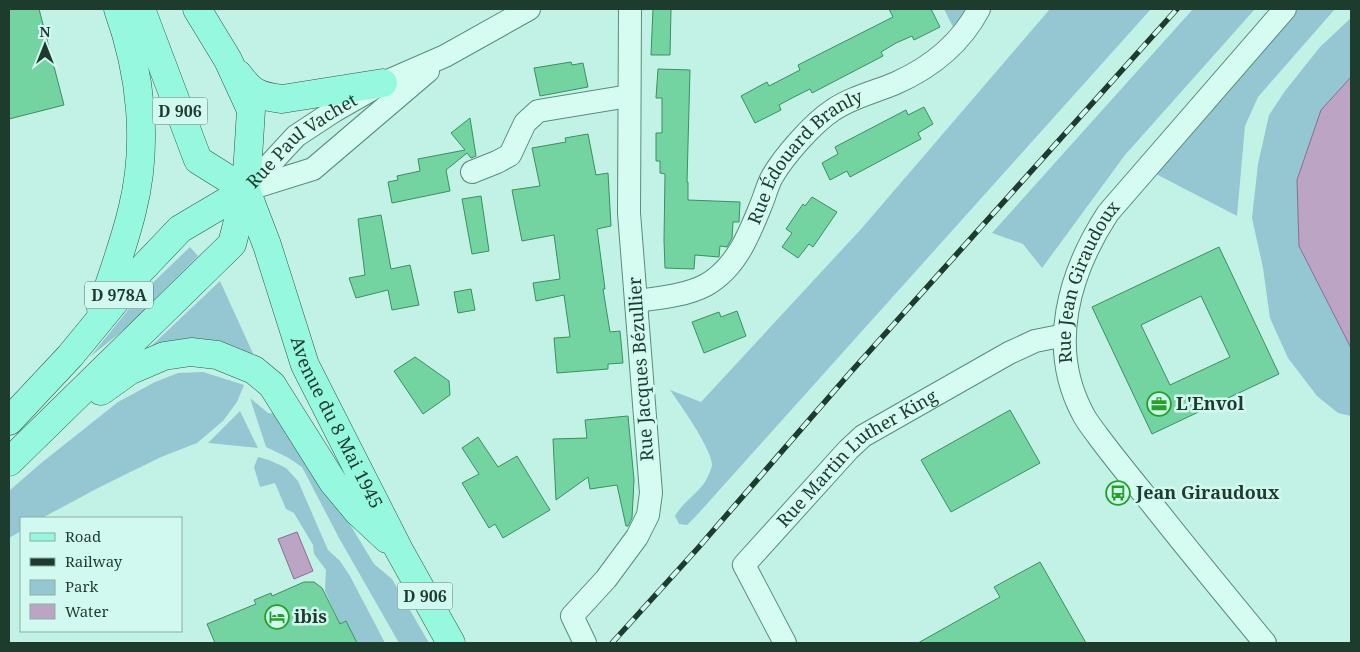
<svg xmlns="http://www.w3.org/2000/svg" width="1360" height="652" viewBox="0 0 1360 652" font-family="'Noto Serif',serif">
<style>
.green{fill:#94c7d1}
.water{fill:#bca5c4;stroke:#8b6a94}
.building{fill:#74d4a1;stroke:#3b8f60;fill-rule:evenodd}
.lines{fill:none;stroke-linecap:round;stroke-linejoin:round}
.minor-casing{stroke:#578e77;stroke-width:24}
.major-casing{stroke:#2c5b44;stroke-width:29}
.minor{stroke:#d6fcf2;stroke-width:22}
.major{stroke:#96f8df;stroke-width:28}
.rail-casing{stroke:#1d3c2d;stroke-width:5.5}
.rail{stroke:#d2f9ef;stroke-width:4;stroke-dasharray:11;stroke-linecap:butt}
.labels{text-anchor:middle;stroke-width:5;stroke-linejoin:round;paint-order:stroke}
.shield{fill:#d2f9ef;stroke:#537567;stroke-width:1}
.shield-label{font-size:16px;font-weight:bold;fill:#1d3c2d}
.street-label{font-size:18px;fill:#1d3c2d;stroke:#d2f9ef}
.poi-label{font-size:18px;font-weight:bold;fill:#1d3c2d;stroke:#d2f9ef;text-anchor:start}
</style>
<rect width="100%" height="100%" fill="#c2f2e6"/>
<g class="green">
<path d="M944 9H967L953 27Z"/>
<path d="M1050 9H1151L697 515 687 525 679 524 675 516C683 502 696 495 705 482 707 478 712 469 712 464 711 448 680 404 670 390L701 402 862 228Z"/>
<path d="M1193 9H1255L1125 155 1042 268 1023 244 992 233Z"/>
<path d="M1298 9H1335L1258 97 1245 126 1237 216 1154 173Z"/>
<path d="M1351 18V77L1321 110 1297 180 1299 246 1351 348V416L1338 413 1317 396 1288 358 1270 318 1263 268 1252 218 1258 164 1269 115 1285 91 1320 47Z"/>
<path d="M190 247 198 256 126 328 90 357 141 294Z"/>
<path d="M220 281 255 358 147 350Z"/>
<path d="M203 372 244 385 237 402 223 421 197 443 161 457 98 488 42 518H21V531L9 538V491L40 464 118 402 155 382 178 373Z"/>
<path d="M250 398 268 413 283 414 374 564 392 579 429 643H399L339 538 302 467 287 457 266 447Z"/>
<path d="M240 411 258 448 208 443Z"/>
<path d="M258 457 269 460 286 468 298 481 328 550 340 561 350 576 385 643H357L346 621 340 624 325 591 326 570 314 554 313 545 294 513 286 509 275 483 260 487 254 467Z"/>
</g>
<g class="water">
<path d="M1351 77V348L1299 246 1297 180 1321 110Z"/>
<path d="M297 532 313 571 294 579 278 539Z"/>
</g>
<g class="building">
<path d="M9 9H39L64 105 9 119Z"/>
<path d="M653 9H671L670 55H651Z"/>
<path d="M889 9H931L940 27 914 40 912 36 896 43 881 52 883 56 812 93 810 89 794 97 779 105 781 110 755 123 741 96 767 82 769 86 800 70 798 65 893 17Z"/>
<path d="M571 62 572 65 583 63 588 87 540 96 534 68Z"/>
<path d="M658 69 690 70 687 182H688V200L740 202 739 222H733L732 238 727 247 720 246 719 257 695 255 694 269 665 268 664 240 665 174 660 173V161H656V133H662V98H656Z"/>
<path d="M924 107 933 124 918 133 921 139 850 177 847 171 830 180 822 163 838 154 835 147 906 110 908 115Z"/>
<path d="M470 118 476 156 471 158 467 153 446 170 450 191 392 203 388 182 398 180 397 176 420 171 418 159 465 150 451 133Z"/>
<path d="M588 134 596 175 608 173 611 226 597 229 605 289H603L610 332 620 331 623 363 608 364V369L557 373 554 338 570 337 564 295 536 301 533 283 560 279 554 235 522 241 512 190 540 186 532 148 566 142 565 138Z"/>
<path d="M481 196 489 251 472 254 462 199Z"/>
<path d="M812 197 837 212 813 247 809 244 798 258 782 247 792 233 786 229 803 204 805 206Z"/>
<path d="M381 215 391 269 410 265 419 305 392 310 388 290 356 298 349 278 365 275 358 219Z"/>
<path d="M1219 247 1279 374 1152 434 1092 307ZM1201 296 1230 357 1170 385 1141 325Z"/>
<path d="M471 289 475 310 458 313 454 292Z"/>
<path d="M737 311 746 336 704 353 692 322 719 312 721 317Z"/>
<path d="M415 357 449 381 450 395 423 414 394 371Z"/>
<path d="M1010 410 1040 463 951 512 921 460Z"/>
<path d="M628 416 634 480 632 518 628 526H626L617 485 590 489 588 477 556 500 553 439 587 438 585 420Z"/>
<path d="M478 437 498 467 517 456 550 510 503 538 495 524 489 528 462 483 479 474 462 448Z"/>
<path d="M1040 562 1086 643H918L1000 597 994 587Z"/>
<path d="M304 582H314L322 588 340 624 346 621 357 643H215L207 624 256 604 254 600 271 593 272 596Z"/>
</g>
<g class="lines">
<g class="minor-casing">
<g id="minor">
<path d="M472 172 497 162 510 155 525 123 538 111 629 96"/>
<path d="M249 189 313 169 428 71"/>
<path id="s1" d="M246 190 296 136 334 111 383 83 445 56 529 9"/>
<path id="s2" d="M636 301C659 298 685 296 706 285 736 268 749 235 761 205 765 196 767 186 772 177 784 156 813 123 833 110 852 97 875 92 896 83 932 67 961 43 979 9"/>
<path d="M585 643 572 616 606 579 637 537 648 515 651 493 629 213 630 9"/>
<path id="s3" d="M785 643 744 565 848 450 863 436 1009 353 1035 341 1065 335"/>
<path id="s4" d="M1265 643C1227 597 1189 551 1152 504 1134 482 1115 459 1098 436 1093 429 1087 422 1083 414 1047 347 1069 273 1108 213L1285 9"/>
</g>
</g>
<g class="major-casing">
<g id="major">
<path d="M141 9 198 160 246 190"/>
<path d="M238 74C252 93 258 96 282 99L383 83"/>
<path id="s5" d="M246 190 267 245 305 365 399 550 451 643"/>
<path d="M101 309C112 276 124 244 132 211 149 144 141 73 118 9"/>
<path d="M101 391 129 371 164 356 191 352 217 355 254 370 272 385 333 482 358 512 387 539"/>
<path d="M9 421 70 356 139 272 180 229 246 190"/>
<path d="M9 462 232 244 246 190 251 110 228 60 197 9"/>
</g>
</g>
<use href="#minor" class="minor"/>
<use href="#major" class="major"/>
<g class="rail-casing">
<path id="rail" d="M612 643 698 548 849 374 1177 9"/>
</g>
<use href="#rail" class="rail"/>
</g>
<defs>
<g id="office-ring" transform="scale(1.25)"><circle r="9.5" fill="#d2f9ef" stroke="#21a327" stroke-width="1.5"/><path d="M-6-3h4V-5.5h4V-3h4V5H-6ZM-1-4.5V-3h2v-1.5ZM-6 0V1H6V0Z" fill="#21a327"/></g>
<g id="bus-ring" transform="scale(1.25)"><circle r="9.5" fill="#d2f9ef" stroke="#21a327" stroke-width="1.5"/><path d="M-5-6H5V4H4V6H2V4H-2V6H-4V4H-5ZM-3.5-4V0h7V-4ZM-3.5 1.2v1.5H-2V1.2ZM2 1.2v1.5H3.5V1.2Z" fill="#21a327"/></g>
<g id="hotel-ring" transform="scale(1.25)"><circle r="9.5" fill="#d2f9ef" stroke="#21a327" stroke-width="1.5"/><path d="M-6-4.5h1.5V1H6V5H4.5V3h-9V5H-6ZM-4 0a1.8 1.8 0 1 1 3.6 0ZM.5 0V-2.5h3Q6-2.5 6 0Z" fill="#21a327"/></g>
</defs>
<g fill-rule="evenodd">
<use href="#office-ring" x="1159" y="404"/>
<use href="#bus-ring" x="1118" y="493"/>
<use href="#hotel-ring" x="277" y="617"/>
</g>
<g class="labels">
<g class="shield">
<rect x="152.5" y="97.5" width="55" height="27" rx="4"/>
<rect x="85" y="281.5" width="68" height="27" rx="4"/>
<rect x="397.5" y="582.5" width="55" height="27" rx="4"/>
</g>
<g class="shield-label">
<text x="180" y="117">D 906</text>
<text x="119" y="301">D 978A</text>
<text x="425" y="602">D 906</text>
</g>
<g class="street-label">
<text dy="6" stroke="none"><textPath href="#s1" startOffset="75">Rue Paul Vachet</textPath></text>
<text dy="6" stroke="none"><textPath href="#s2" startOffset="238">Rue Édouard Branly</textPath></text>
<text dy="6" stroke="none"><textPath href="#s4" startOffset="432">Rue Jean Giraudoux</textPath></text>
<text transform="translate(641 369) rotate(-94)" y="6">Rue Jacques Bézullier</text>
<text dy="6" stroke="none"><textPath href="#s5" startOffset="250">Avenue du 8 Mai 1945</textPath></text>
<text dy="6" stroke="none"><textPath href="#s3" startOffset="245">Rue Martin Luther King</textPath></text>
</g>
<g class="poi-label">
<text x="1176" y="410">L'Envol</text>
<text x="1136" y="499">Jean Giraudoux</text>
<text x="294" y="623">ibis</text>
</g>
</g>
<rect width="1360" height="652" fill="none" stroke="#1d3c2d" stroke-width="20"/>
<rect x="20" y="517" width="162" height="115" fill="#d2f9ef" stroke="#8aada1"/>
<rect x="30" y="533" width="25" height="8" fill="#96f8df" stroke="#8aada1"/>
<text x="65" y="542" font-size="15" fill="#1d3c2d">Road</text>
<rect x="30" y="558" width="25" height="8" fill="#1d3c2d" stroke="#8aada1"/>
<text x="65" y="567" font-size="15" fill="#1d3c2d">Railway</text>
<rect x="30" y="580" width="25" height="15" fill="#94c7d1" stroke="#8aada1"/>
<text x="65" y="592" font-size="15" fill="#1d3c2d">Park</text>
<rect x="30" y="604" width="25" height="15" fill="#bca5c4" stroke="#8aada1"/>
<text x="65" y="617" font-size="15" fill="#1d3c2d">Water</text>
<g transform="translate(45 45)" stroke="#d2f9ef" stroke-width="4" paint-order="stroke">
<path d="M0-4L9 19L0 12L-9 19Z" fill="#1d3c2d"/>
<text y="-8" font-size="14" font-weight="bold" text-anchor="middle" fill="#1d3c2d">N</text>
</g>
</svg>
